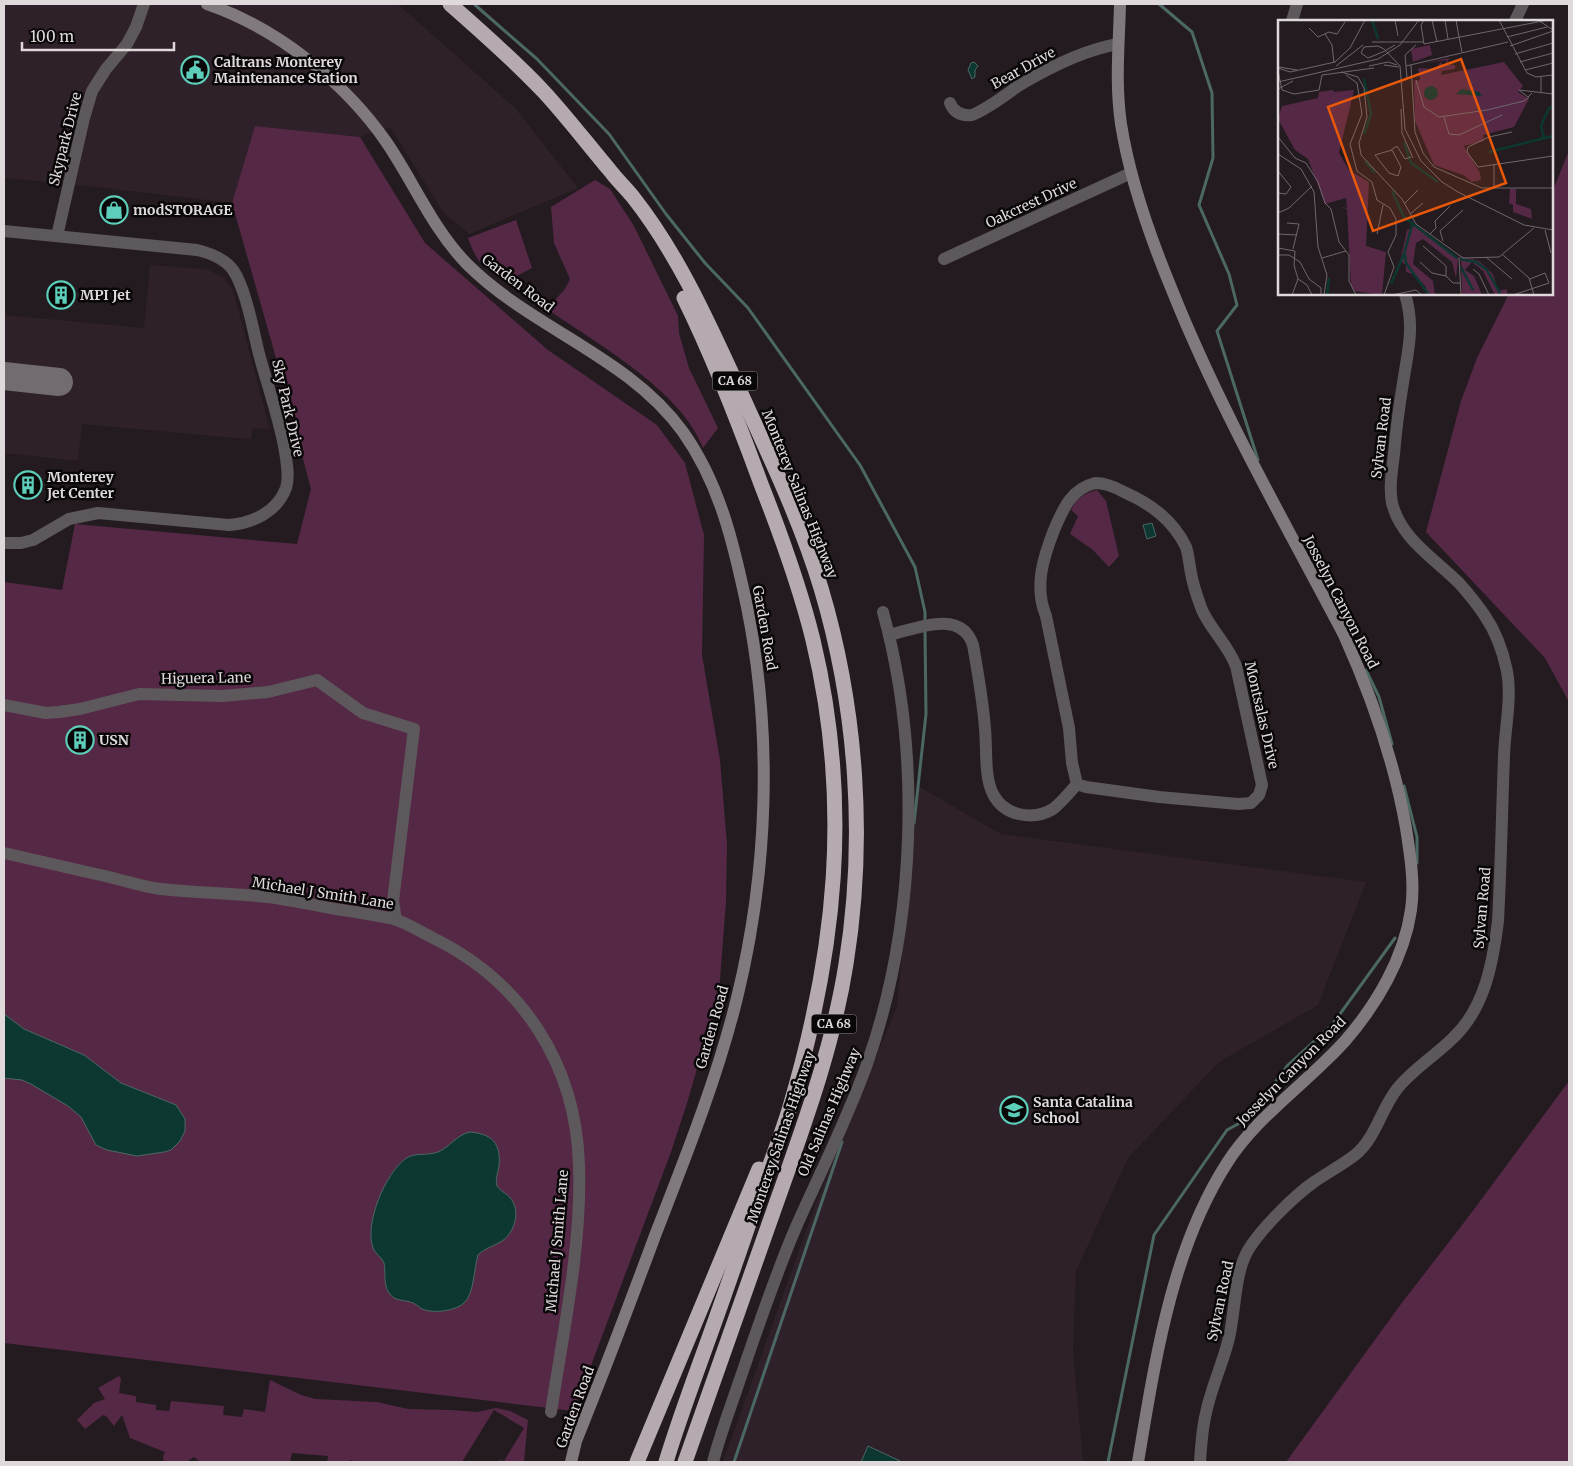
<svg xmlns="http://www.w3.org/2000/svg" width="1573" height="1466" viewBox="0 0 1573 1466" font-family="Merriweather,serif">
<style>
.built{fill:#2f2129}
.green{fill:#552846}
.water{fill:#0c3831;stroke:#4b6864}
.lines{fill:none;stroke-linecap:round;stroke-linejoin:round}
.stream{stroke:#4b6864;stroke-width:3}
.taxiway{stroke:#726c70;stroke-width:28}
.street{stroke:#5d585b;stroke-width:12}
.secondary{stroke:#80797d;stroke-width:12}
.highway{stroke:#b5aab0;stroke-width:15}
.labels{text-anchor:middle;stroke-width:5;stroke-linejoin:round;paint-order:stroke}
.shield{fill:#0a0709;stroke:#9f9a9d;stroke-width:1}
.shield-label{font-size:12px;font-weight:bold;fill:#dfd9dc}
.poi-label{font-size:14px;font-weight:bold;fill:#dfd9dc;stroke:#0a0709;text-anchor:start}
.street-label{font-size:14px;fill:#dfd9dc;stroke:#0a0709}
.inset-river{fill:none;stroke:#0c3831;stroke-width:2.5}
.inset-road{fill:none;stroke:#6e676b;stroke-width:1}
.view{fill:#e8590c;fill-opacity:0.15;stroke:#e8590c;stroke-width:2.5}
.inset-edge{fill:none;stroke:#dfd9dc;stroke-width:2.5}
</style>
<rect width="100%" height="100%" fill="#231b20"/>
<g class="built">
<path d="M4 4H398L515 108 578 188 469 234 444 213 390 127 360 137 255 126 232 203 70 184 4 178Z"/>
<path d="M150 265 205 269 224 277 231 287 235 297 270 430 253 428 251 439H247L82 424 78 461 4 453V315L144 328Z"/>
<path d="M918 786 1001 834 1366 882 1318 1005 1219 1062 1128 1158 1076 1271 1073 1350 1083 1462H723L817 1200 897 1006Z"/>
</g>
<g class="green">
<path d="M255 126 360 137 425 243 548 350 657 425 685 463 704 535 702 655 720 760 727 844 726 902 719 992 688 1100 671 1152 574 1411 4 1343V582L62 590 75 524 297 544 311 489 276 358 232 203Z"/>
<path d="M1569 150V702L1545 658 1426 532 1461 401 1477 358 1509 294H1552V193Z"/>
<path d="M595 180 610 189 634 226 678 316 679 333 689 368 718 428 703 448C682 391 596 343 547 309L565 289 570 279 554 243 551 207Z"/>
<path d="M516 220 532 268 505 282C484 268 476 262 468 238Z"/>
<path d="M1097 490 1106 501 1119 556 1109 567 1093 550 1070 534 1078 516 1071 510C1077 498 1085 493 1097 490Z"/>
<path d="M1569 1081V1462H1286L1401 1304 1469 1216Z"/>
<path d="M119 1376 121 1379 119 1393 136 1396V1402L156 1405V1410L169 1411 171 1401 224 1406 223 1415 242 1417 244 1409 265 1412 270 1380 301 1395 316 1399 377 1402 408 1409 451 1410 477 1412 496 1408 510 1411 528 1420 524 1462H499L500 1460 504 1461 524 1428 494 1410 462 1462H357L350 1460 349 1462H327L328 1456 292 1453 290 1462H200L194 1457 186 1462H164L163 1457 165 1452 130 1438 122 1415 114 1426 106 1416 103 1415 85 1429 77 1420 94 1403 105 1399 98 1388Z"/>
</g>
<g class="water">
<path d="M974 62 978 66 975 70V77L972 79 968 70 971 63Z"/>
<path d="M1152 523 1156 536 1147 539 1143 525Z"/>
<path d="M4 1014 24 1029 84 1055 121 1083 176 1105 185 1119V1131L180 1141 171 1150 164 1152 137 1156 107 1150 96 1145 81 1117 68 1106 31 1084 22 1080 4 1078Z"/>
<path d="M470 1132C492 1134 501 1143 499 1166 498 1173 495 1179 497 1186 501 1192 510 1195 513 1202 520 1215 513 1234 502 1241 494 1246 485 1248 478 1255 474 1268 474 1293 465 1302 457 1311 433 1314 422 1309 419 1307 416 1304 413 1303 403 1299 395 1302 389 1293 383 1284 386 1273 384 1263 382 1257 375 1254 373 1248 364 1223 386 1173 405 1159 414 1152 428 1156 438 1152 450 1147 456 1135 470 1132Z"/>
<path d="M868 1446 900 1461 899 1462H861Z"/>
</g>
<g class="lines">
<g class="stream">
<path d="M474 4 537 59 609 134 666 214 705 263 748 308 860 465 915 567 925 612V623"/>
<path d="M1159 4 1192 32 1212 93 1213 158 1199 205 1229 274 1237 305 1217 331 1258 460"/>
<path d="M1366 670 1379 697 1392 744"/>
<path d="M1404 786 1417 837V863"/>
<path d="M914 823 926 714 925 630"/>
<path d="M734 1462 842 1142"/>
<path d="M1108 1462 1154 1235 1227 1130 1249 1118 1288 1065 1332 1025 1395 938"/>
</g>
<path class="taxiway" d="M4 376 59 382"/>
<g class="street">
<path d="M1292 21 1297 4"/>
<path d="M1515 21 1523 4"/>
<path d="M950 103C954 113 962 116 972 115 989 108 1004 96 1018 86 1048 68 1083 50 1118 44"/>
<path d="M4 231 197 250C210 253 224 258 233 270 246 289 253 330 259 354 267 384 278 415 284 446 286 458 290 476 286 488 277 512 253 523 229 525L98 513 69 519 33 540 21 543H4"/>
<path d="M57 236 84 118 92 91 106 69 127 44 136 27 144 4"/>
<path d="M944 259 1131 173"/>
<path d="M1095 483C1106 483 1115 487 1124 492 1151 504 1173 520 1186 547 1189 556 1189 564 1191 573 1193 586 1198 599 1202 610 1211 630 1228 645 1236 666L1262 785 1259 795 1251 803 1238 804 1159 797 1086 787 1077 784 1072 763 1069 728 1046 616C1034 587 1043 558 1054 530 1063 509 1071 489 1095 483Z"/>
<path d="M889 635C915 629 961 608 973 645 978 673 983 701 985 729 987 748 984 777 993 794 1004 816 1033 821 1053 809 1062 802 1070 792 1077 784"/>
<path d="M4 705 46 713 59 712 80 709 139 694 222 696 268 692 317 680 363 713 414 729 393 901 396 920"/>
<path d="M4 853C39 861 74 869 109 877 126 881 144 887 161 889 197 893 233 893 268 897 291 900 314 905 336 909 355 912 375 915 394 919 407 923 421 932 433 938 523 982 576 1065 579 1165 582 1245 563 1333 551 1412"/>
<path d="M713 1462C720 1435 730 1409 739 1382 757 1330 774 1278 796 1227 820 1173 847 1120 867 1064 916 925 922 753 883 612"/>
<path d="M1200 1462C1201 1446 1202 1429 1206 1413 1211 1388 1223 1363 1229 1338 1236 1308 1234 1271 1250 1247 1264 1226 1294 1196 1314 1182 1327 1173 1342 1165 1355 1155 1376 1138 1381 1109 1397 1089 1413 1069 1435 1056 1453 1038 1485 1008 1493 962 1498 921 1501 865 1502 810 1504 755 1505 728 1512 698 1507 671 1503 652 1496 632 1485 616 1477 604 1468 593 1459 583 1434 558 1401 539 1392 503 1389 487 1392 471 1394 454 1396 430 1399 407 1403 383 1408 350 1415 327 1405 294"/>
</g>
<g class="secondary">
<path d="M207 4C277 28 345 82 387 143 414 183 433 229 467 264 532 329 628 356 683 432 720 484 734 545 747 607 773 735 768 872 737 998 717 1079 686 1156 656 1233 630 1303 604 1372 576 1441L571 1462"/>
<path d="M1120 4C1119 46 1115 82 1121 124 1130 181 1150 237 1172 290 1220 410 1284 521 1344 635 1372 697 1394 760 1406 828 1410 854 1415 883 1411 910 1404 958 1377 1004 1345 1041 1308 1082 1256 1117 1227 1163 1171 1250 1155 1362 1138 1462"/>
</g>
<g class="highway">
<path d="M450 4C482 32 515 61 544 92 568 118 589 146 612 173 618 181 626 188 633 197 678 254 708 322 738 387 768 453 800 519 821 588 857 709 866 840 846 964 833 1047 804 1125 776 1204 746 1290 716 1376 685 1462"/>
<path d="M637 1462 759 1169"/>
<path d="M666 1462C679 1419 695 1377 710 1335 726 1291 741 1247 756 1203 767 1172 779 1142 789 1110 836 952 852 803 813 640 800 587 781 535 761 484 738 421 714 359 684 298"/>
</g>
</g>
<defs>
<g id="civic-ring" transform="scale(1.4375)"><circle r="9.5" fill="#0a0709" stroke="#5cceba" stroke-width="1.5"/><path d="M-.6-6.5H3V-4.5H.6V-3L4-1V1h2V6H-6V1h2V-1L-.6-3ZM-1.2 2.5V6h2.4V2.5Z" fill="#5cceba"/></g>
<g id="shop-ring" transform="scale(1.4375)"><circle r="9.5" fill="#0a0709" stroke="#5cceba" stroke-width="1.5"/><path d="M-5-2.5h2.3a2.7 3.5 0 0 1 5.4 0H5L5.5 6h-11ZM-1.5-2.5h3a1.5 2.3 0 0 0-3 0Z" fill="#5cceba"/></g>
<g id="building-ring" transform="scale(1.4375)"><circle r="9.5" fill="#0a0709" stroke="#5cceba" stroke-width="1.5"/><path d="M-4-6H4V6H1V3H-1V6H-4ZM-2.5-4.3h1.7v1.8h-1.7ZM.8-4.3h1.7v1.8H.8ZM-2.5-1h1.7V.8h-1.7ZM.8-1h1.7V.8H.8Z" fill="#5cceba"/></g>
<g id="school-ring" transform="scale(1.4375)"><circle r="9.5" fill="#0a0709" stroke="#5cceba" stroke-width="1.5"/><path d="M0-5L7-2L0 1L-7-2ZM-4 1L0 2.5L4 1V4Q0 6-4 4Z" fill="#5cceba"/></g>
</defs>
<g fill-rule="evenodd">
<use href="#civic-ring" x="195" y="70"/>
<use href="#shop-ring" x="114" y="210"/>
<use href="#building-ring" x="61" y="295"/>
<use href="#building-ring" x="28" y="485"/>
<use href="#building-ring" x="80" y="740"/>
<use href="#school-ring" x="1014" y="1110"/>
</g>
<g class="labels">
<g class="shield">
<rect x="712.5" y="371.5" width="45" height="19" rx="4"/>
<rect x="811.5" y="1014.5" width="45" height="19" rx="4"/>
</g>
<g class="shield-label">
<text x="735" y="385">CA 68</text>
<text x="834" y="1028">CA 68</text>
</g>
<g class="poi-label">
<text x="214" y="67">Caltrans Monterey<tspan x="214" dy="16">Maintenance Station</tspan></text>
<text x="133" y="215">modSTORAGE</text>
<text x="80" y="300">MPI Jet</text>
<text x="47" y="482">Monterey<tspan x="47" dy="16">Jet Center</tspan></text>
<text x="99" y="745">USN</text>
<text x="1033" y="1107">Santa Catalina<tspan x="1033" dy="16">School</tspan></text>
</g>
<g class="street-label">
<text transform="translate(1023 68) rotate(-29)" y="5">Bear Drive</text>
<text transform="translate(65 139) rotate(-76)" y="5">Skypark Drive</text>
<text transform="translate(1031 203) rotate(-25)" y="5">Oakcrest Drive</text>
<text transform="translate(518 283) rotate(37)" y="5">Garden Road</text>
<text transform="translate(288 408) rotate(77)" y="5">Sky Park Drive</text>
<text transform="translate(1381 438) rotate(-83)" y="5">Sylvan Road</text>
<text transform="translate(800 494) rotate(68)" y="5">Monterey Salinas Highway</text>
<text transform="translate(1341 602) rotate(63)" y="5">Josselyn Canyon Road</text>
<text transform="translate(765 628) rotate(80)" y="5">Garden Road</text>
<text transform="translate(206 678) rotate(-1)" y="5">Higuera Lane</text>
<text transform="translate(1262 715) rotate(77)" y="5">Montsalas Drive</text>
<text transform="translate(323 893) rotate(9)" y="5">Michael J Smith Lane</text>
<text transform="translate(1482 908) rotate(-85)" y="5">Sylvan Road</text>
<text transform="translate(712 1027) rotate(-74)" y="5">Garden Road</text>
<text transform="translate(1291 1071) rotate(-45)" y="5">Josselyn Canyon Road</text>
<text transform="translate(829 1112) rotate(-67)" y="5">Old Salinas Highway</text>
<text transform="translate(781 1137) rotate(-71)" y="5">Monterey Salinas Highway</text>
<text transform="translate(557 1241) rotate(-85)" y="5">Michael J Smith Lane</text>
<text transform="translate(1220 1301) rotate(-78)" y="5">Sylvan Road</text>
<text transform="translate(575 1407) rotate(-70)" y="5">Garden Road</text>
</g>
</g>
<g transform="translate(1278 20)">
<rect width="275" height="275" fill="#231b20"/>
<path d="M152 25 154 35 135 42 133 29ZM171 38 169 44 177 45V49L164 51 163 55 226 42 245 66 240 72 251 79 236 107 205 115 206 121 186 126 202 153 203 160 194 162 185 155 156 145 137 101 136 61 142 60 140 48 159 49 162 42 167 46 169 40 147 43ZM55 70 56 72 76 70 61 133 71 150 91 162 88 226 108 232 104 275 76 271 73 266 69 189 63 187 69 188 68 178 47 184 30 139 17 130 0 99 4 86 40 78 41 72ZM232 169H238V184L253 189 254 199 235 192V185L231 183ZM138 205 180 239 178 258 174 242 145 219 138 223 135 244 155 261 157 275H148V267L137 255 128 252V245L122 241 129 210ZM183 236 201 241 215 254 220 271 229 269V275H217L205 251 194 242 187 250 196 256 204 275H184Z" fill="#552846"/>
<path d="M146 73a7 7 0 1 1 14 0a7 7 0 1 1-14 0ZM184 69 201 72 204 76 178 74Z" fill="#0c3831"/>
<path class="inset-river" d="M94 0 100 19M86 114 93 94 86 59M266 118 263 106 271 88 275 87M126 122 133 143 160 162M211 132 275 116M87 141 97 153M114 171 126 197 179 238M127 235 128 243 151 275M182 239 198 242 209 250 223 275M183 247 195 270M113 264 126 234 134 205M49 275 51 258"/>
<path class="inset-road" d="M117 0 120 16M146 0 143 5 146 24M154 0 159 22M167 0 170 19M178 0 181 17M221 0 249 53 258 57 275 55M260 0 275 10M31 8 40 17 51 12 59 14 67 2M47 14 54 25 56 43M181 17 184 32M229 17 269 7M94 22H146M146 24 270 0M117 25 110 29 108 30 107 31 90 38 83 33 86 27 100 26 106 29 108 31 122 46 127 109 143 141 164 162 180 172 246 205 275 210M232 26 275 11M237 34 275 23M242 42 275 33M106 45 121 47M133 45 137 112 145 133 156 147 204 168H275M58 46 85 25M91 46 110 42 119 45M128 46 230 22M1 47 19 50M0 48 12 52 57 42 72 28 87 0M247 50 275 43M0 51 4 70 16 74 41 70 44 55M63 52 80 57 86 68 89 97 81 123 83 135 124 179 138 204 185 238 221 237 256 208M44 55 96 48M68 55 79 63 84 94 72 124 79 151 94 162 99 180 112 188 118 199V215L110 232 116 247 106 275M129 58 127 35 138 25M138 60 146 87 161 97 209 90 246 81 251 77M0 62 100 39 122 25 141 0M0 69 15 61M254 73 250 77 241 70 275 74M263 73V57M123 89 124 113 135 138M166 97 171 114 181 115 224 95M234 112 211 117 190 127 189 132 200 147 275 136M0 117 17 138 28 143 40 162 47 183 53 189 61 222 71 235V261L78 275M113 130 119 126 127 139 133 137M114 130 123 147 120 156 111 153 97 135ZM0 134 23 149 36 172 40 227 49 255 46 275M0 151 13 167 8 174 0 173M216 169V145M127 183 140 170M0 193 11 188 34 166M132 194 145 183M9 203 21 204 15 229M267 210 273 233M0 214 19 215M99 214 105 185M152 214 158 208 157 201 172 186M0 221V202M165 221 162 211 185 190M145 226 168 246V256M0 228 17 231 16 245 20 259 14 275M0 235H11L22 242 31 259 43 268V275M225 235 251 258 256 275M181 237 183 275M208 237 234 259M44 238 68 231M142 242 154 253 168 256 175 263H183M195 249 201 254 211 275M20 259 29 265 34 275M114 275 138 270 144 275M235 275 271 263 267 253 252 259"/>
<path class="view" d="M183 39 228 163 95 211 50 87Z"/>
<rect width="275" height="275" class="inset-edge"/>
</g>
<rect width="1573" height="1466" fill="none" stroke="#dfd9dc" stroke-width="10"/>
<path d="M22 42v8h152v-8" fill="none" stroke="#dfd9dc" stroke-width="2.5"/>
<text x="30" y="42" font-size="15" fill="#dfd9dc" stroke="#0a0709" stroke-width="4" paint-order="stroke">100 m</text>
</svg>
